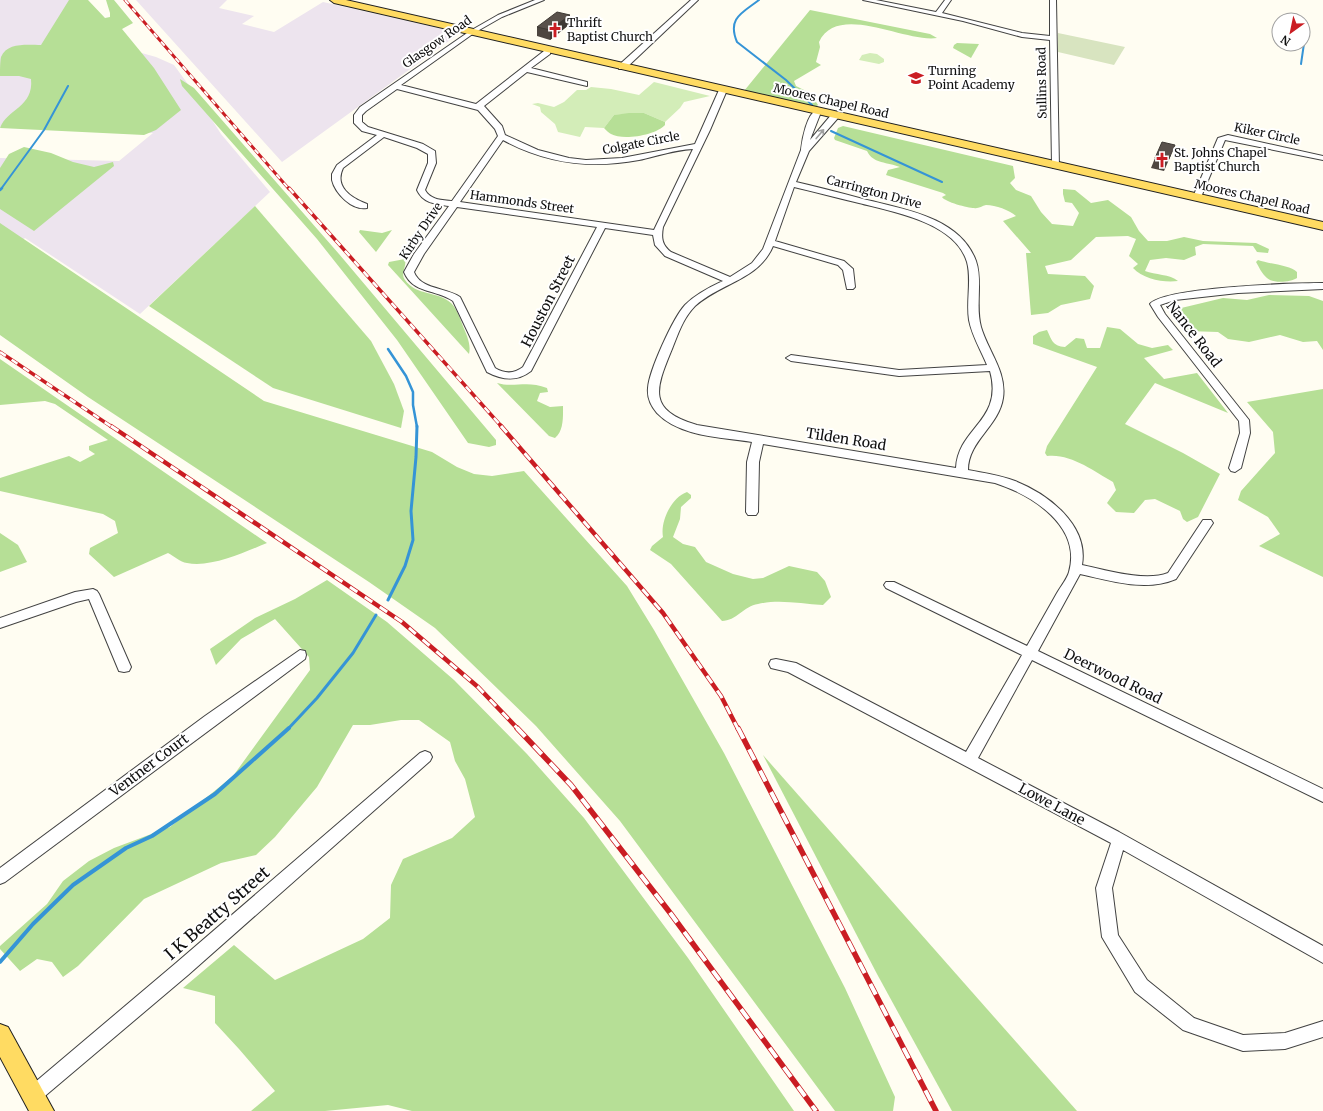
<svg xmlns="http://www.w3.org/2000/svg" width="1323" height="1111" viewBox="0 0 1323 1111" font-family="Merriweather,serif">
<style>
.industrial{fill:#ede4ee}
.green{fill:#d3edb8}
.forest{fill:#b6df96}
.cemetery{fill:#d8e4c0}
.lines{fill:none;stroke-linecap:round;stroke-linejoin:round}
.stream-far3{stroke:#3594d6;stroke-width:2}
.stream-far2{stroke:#3594d6;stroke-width:2.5}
.stream-far1{stroke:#3594d6;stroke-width:3}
.stream{stroke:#3594d6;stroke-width:4}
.minor-casing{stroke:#424242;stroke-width:2}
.major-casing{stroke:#202020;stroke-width:2}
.minor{fill:#fff;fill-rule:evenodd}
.major{fill:#ffdb62;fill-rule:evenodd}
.rail-far3-casing{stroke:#ca1d23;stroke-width:3}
.rail-far2-casing{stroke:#ca1d23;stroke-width:3.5}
.rail-far1-casing{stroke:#ca1d23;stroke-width:4.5}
.rail-casing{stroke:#ca1d23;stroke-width:5.5}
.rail-far3{stroke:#fff;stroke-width:2;stroke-dasharray:5.5;stroke-linecap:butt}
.rail-far2{stroke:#fff;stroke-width:2.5;stroke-dasharray:7;stroke-linecap:butt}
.rail-far1{stroke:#fff;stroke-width:3;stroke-dasharray:9;stroke-linecap:butt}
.rail{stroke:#fff;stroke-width:4;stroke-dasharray:12;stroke-linecap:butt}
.wall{fill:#4d4640}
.shaded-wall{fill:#3e3934}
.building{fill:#59514b;stroke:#3e3934}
.oneway{stroke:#9f9f9f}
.labels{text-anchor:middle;stroke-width:4;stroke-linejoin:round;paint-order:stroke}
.far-poi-label{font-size:12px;fill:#0f0f0f;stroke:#fff;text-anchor:start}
.far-street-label{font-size:12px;fill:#0f0f0f;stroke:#fff}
.street-label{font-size:14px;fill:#0f0f0f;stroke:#fff}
.near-street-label{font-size:17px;fill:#0f0f0f;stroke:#fff}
</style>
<rect width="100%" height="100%" fill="#fffdf2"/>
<g class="industrial">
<path d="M0 0H71L131 50 156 57 174 65 198 98 221 134 270 192 140 314 25 238 0 258V158L119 161 153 133 0 127Z"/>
<path d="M136 0H227L219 8 254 16 242 24 274 32 323 2 460 33 282 162Z"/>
</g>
<g class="green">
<path d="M870 53 877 54 884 59V62L879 64 859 60 862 55Z"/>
<path d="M654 82 710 96 684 102 680 108 665 122 644 113 614 115 604 128 585 127 580 137 558 132 555 124 541 112 540 107 532 104 538 103 554 107 564 102 577 90H586L591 87 611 89 639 95Z"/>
</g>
<g class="forest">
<path d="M69 0H88L105 18 110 17V13L106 0H114L133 23 122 29 154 68 181 110 156 130 144 135 0 128C7 109 34 107 31 79L19 76H0C0 71 0 62 1 57 7 42 28 45 41 45Z"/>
<path d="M810 10 930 34 937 38C905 43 838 2 819 42L820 47 816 62 821 65 794 81 796 86 810 93 818 105 816 107 744 91Z"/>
<path d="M957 43 979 44 971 58 953 48 954 45Z"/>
<path d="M180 79 194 88 339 254 496 440V445L489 447 468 443 397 340 317 239 182 86Z"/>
<path d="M629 113H644L665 122V125C656 135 623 141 611 134 609 133 606 130 604 128L614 115Z"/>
<path d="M843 126 1013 166 1015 178 1010 183 1016 190 1031 196 1041 212 1052 224 1073 226 1079 213 1072 203 1065 202 1063 194V189L1075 190 1091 203 1108 200 1131 217 1139 231 1148 241H1167L1184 237 1203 241 1256 243 1269 249 1268 253 1257 252 1253 246 1203 244 1195 247 1196 255 1184 260 1166 258 1150 260 1145 271C1155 275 1170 274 1178 281 1164 283 1143 279 1133 268L1138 264 1129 256 1136 239 1128 236 1096 237 1071 260 1045 266 1048 274 1085 276 1094 286 1090 299 1061 305 1048 313 1031 315 1026 253H1031L1003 221 1016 216C1009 210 996 205 986 205 982 206 978 209 974 208 968 208 945 202 942 197L946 195 943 193 886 175 888 170 900 167C888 162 873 164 867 151L835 140 834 138 838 128Z"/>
<path d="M24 147 51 153 73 162 94 167 113 162 114 166 34 231 0 209V168L9 154Z"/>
<path d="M255 206 371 341 394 384 404 411 401 428 273 388 149 306Z"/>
<path d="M0 223 264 401 432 452 457 467 474 474 492 476 524 471 627 586 654 630 724 753 845 988 895 1097 893 1111H835L620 821 536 726 435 628 369 582 88 397 0 335Z"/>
<path d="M360 230 382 233 392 230 376 252 359 232Z"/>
<path d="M405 259C407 267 400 273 405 280 416 296 438 291 451 303 458 310 461 322 465 331 468 338 471 347 469 354L388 265 389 262Z"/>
<path d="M1258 260C1269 264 1290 265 1297 272V278C1291 282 1273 284 1267 278 1262 274 1259 267 1256 262Z"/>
<path d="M1269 295 1309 296 1323 301V350L1317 341 1303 342 1280 335 1249 342 1228 339 1218 332 1187 331 1176 313 1177 309 1223 298 1247 300Z"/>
<path d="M1107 327 1120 329 1138 344 1152 348 1168 345 1173 350 1144 358 1164 379 1197 373 1228 413 1155 383 1125 424 1183 453 1220 474 1198 517 1187 522 1183 519 1180 511 1155 499 1145 500 1134 513 1116 512 1107 503 1116 490 1113 482C1094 471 1070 453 1047 456L1045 453 1047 446 1097 367 1033 344V336L1039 332 1047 330C1052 341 1053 346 1065 347L1076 338 1084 339 1087 348H1100Z"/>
<path d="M0 359 267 543C245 552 211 568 187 563 180 562 174 556 168 553L114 577 89 554 90 548 118 533 115 521 103 514 0 491V478L69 456 80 462 95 454 89 450V446L108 440 55 404 45 401 0 405Z"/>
<path d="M497 383C514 388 527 380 547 388L548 392 540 393 537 401 550 407 563 406C563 416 564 431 555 438L549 436Z"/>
<path d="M1323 389V577L1259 546 1280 534 1268 517 1238 500 1241 491 1275 453 1273 432 1247 402Z"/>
<path d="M687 492 691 495V498L681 507 680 519 673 537 683 544 695 547 706 562 733 574 753 579 763 578 789 566 817 572 825 581 831 597 823 605C801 604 780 599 758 604 744 606 736 621 722 621L671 564 650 550 652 546 663 537C660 521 672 497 687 492Z"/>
<path d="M0 533 18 545 27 562 0 572Z"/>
<path d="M327 580 387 622 454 680 527 754 584 818 688 958 794 1111H412L388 1105 325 1111H251L275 1091 239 1049 215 1023V996L183 988 234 945 275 980 363 939 390 918 391 885 403 859 452 838 475 817 465 779 455 761 450 742 433 730 419 720H401L370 725H353L317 787 275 837 256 855 221 863 144 899 78 966 63 977 52 962 37 959 20 971 0 949V946L47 904 63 881 89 861 114 848 170 827 233 776 310 670 309 657 275 619 241 639 216 665 210 649 255 618 295 599Z"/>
<path d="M763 755 1077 1111H952L877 974Z"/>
</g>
<path class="cemetery" d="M1058 33 1125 47 1114 65 1058 52Z"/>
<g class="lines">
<g class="stream-far3">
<path d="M759 0C742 13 727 18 737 42L786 80 812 105"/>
<path d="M1301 64 1307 23"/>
<path d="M831 131 942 182"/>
<path d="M1 189 44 130 68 86"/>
</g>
<g class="stream-far2">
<path d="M0 190 2 188"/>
<path d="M388 349 406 376 413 392V405L417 427"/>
</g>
<g class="stream-far1">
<path d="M388 600 405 566 413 540 411 511 416 457 417 426"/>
<path d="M288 729 317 698 353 653 376 615"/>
</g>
<path class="stream" d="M0 962 33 924 73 885 126 848 152 836 215 794 289 728"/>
<g class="minor-casing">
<g id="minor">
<path d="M535 0H544L502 17 474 33 401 85 476 104 544 51 545 47H551L550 54 531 68 587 82V86L527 72 484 106 502 126 505 135 538 150 569 158 586 160 622 158 695 144 719 90 726 88 727 90 710 130 663 227C661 238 662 245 671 252L730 277 752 263 763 249 801 150C802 140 807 113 817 110L821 112 810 140 832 114H838V118L809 151 796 182C818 187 841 193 863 199 903 209 960 217 976 261 983 281 975 306 981 327 988 351 1007 372 1003 398 999 426 968 441 968 470 984 473 1000 475 1015 481 1048 494 1089 525 1082 565 1106 570 1145 582 1168 573L1203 520H1211L1213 523 1211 526 1176 579C1146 592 1111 581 1080 574L1038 651 1323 789V802L1032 660 978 758 1119 832 1323 946V963L1123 850 1112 888 1118 935 1147 980 1194 1018 1243 1035 1285 1033 1323 1021V1037L1285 1049 1243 1051 1183 1030 1135 992 1102 937 1096 888 1111 843 788 672 771 668 769 664 771 660 776 659 796 663 966 752 1022 655 886 588 884 585 886 582H894L1027 646C1037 628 1047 611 1057 593 1061 586 1067 579 1069 572 1082 526 1032 495 995 483L763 444 759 462 758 512 756 515H748L746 512 747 462 752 442C722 437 680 437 657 413 651 406 647 398 648 388 649 371 673 318 685 305 696 294 710 287 723 281L665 256 655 245 653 235 605 228 531 371C517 382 502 380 487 372L453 301C436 289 413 294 404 272L414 254 449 206C435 204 423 203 417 190L428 163V154L417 148 384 137 343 168C334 187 351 198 367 204V208C352 211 335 193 332 180V174L337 165 377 135 362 131 354 123V115L360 107 470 31 498 15ZM397 89 478 110 495 129 498 136 452 201C442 200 430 200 425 190L436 163 435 151 423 144 368 127 362 122V115L366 111ZM503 140C547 164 591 169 639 160 657 156 674 150 693 149L654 230 460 202ZM794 187C816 192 837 198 859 203 893 212 955 222 967 262 972 280 966 301 969 320 972 336 981 350 987 365L899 370 791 355 786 358 791 361 899 376 990 371C1004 421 958 427 956 468L697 425C646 410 656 388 672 349 678 334 683 318 695 306 720 283 759 280 773 246L838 265 843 270 847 289H853L855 287 853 269 844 261 775 241ZM457 207 597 227 523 367C514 374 505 374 495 368L460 297C446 287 421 290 414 272L424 254Z"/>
<path d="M691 0H698L625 69H619V65Z"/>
<path d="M863 0H876L936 12 945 0H951L942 13 1022 33 1050 36V0H1056L1059 168H1053L1052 166 1050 40 1022 37 963 21Z"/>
<path d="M1228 135 1323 156V160L1225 140 1201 197 1197 200 1194 199 1193 197 1218 138Z"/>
<path d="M1323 283V289L1238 293 1175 300 1160 305 1165 314 1249 420 1250 433 1241 468 1235 472 1231 471 1229 468 1240 433 1239 421 1158 317 1150 304C1164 287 1296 283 1323 283Z"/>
<path d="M93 589 97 591 99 594 131 667 129 671 124 672 119 671 89 599 76 602 0 628V618L75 592Z"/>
<path d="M300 650 305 651 306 655 305 659 5 882 0 884V868L205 716Z"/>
<path d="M425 751 430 753 432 757 430 761 188 975 39 1101 33 1104 27 1101 24 1095 27 1089 176 963 420 753Z"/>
</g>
</g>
<g class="major-casing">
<g id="major">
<path d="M330 0H346L1323 222V230L334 3Z"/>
<path d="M0 1024 8 1027 54 1111H29L0 1057Z"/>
</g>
</g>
<use href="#minor" class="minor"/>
<use href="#major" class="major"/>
<g class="rail-far3-casing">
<path id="rail-far3" d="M125 0 289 189"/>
</g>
<g class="rail-far2-casing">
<g id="rail-far2">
<path d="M289 188 502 427"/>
<path d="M0 352 112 427"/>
</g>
</g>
<g class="rail-far1-casing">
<g id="rail-far1">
<path d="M111 426 402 622 478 687 518 729"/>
<path d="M501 426 663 613 721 696 738 729"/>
</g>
</g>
<g class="rail-casing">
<g id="rail">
<path d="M517 728 571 785 671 914 816 1111"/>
<path d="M738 728 936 1111"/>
</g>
</g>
<use href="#rail-far3" class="rail-far3"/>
<use href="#rail-far2" class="rail-far2"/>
<use href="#rail-far1" class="rail-far1"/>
<use href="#rail" class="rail"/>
</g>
<g class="wall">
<path d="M570 15V24L550 40 537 36V27Z"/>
<path d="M1171 155 1164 171 1151 168 1155 158Z"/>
</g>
<path class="shaded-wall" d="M570 15V24L550 40V30Z"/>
<g class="building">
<path d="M557 12 570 15 550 30 537 27Z"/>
<path d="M1162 142 1175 145 1168 161 1155 158Z"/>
</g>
<defs><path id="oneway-shaft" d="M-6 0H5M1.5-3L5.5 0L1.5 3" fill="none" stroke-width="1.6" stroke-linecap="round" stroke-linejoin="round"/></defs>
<use class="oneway" href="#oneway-shaft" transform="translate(820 134) rotate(-50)"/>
<defs>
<g id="church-bare" transform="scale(1.2)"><path d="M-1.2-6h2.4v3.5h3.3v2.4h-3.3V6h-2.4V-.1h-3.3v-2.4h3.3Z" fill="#ca1d23" stroke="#fff" stroke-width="2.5" paint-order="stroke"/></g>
<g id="school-bare" transform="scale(1.2)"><path d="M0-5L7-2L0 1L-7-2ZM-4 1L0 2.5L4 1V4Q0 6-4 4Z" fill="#ca1d23" stroke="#fff" stroke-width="2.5" paint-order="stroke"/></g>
</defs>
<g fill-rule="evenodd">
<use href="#church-bare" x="555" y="30"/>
<use href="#school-bare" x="916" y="78"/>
<use href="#church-bare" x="1162" y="160"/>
</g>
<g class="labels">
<g class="far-poi-label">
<text x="567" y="27">Thrift<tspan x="567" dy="14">Baptist Church</tspan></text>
<text x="928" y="75">Turning<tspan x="928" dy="14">Point Academy</tspan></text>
<text x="1174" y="157">St. Johns Chapel<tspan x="1174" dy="14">Baptist Church</tspan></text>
</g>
<g class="far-street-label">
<text transform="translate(437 42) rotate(-35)" y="4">Glasgow Road</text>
<text transform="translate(1042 83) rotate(-91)" y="4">Sullins Road</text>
<text transform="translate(831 101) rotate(13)" y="4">Moores Chapel Road</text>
<text transform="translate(1267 134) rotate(12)" y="4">Kiker Circle</text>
<text transform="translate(641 143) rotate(-11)" y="4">Colgate Circle</text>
<text transform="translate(874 192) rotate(15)" y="4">Carrington Drive</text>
<text transform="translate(1252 197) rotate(13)" y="4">Moores Chapel Road</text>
<text transform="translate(522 202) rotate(8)" y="4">Hammonds Street</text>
<text transform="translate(421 231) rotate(-56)" y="4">Kirby Drive</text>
</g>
<g class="street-label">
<text transform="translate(548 301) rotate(-63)" y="5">Houston Street</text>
<text transform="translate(1194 334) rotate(52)" y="5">Nance Road</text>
<text transform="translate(846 439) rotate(9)" y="5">Tilden Road</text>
<text transform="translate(1113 676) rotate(26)" y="5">Deerwood Road</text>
<text transform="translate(149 765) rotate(-37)" y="5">Ventner Court</text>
<text transform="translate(1052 804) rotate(28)" y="5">Lowe Lane</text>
</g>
<g class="near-street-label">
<text transform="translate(217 913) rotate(-41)" y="6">I K Beatty Street</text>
</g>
</g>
<g transform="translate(1291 32) rotate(213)"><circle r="19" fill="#ffffff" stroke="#9f9f9f"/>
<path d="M0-3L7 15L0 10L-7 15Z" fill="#ca1d23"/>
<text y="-6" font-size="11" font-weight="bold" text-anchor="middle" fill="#0f0f0f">N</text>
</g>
</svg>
